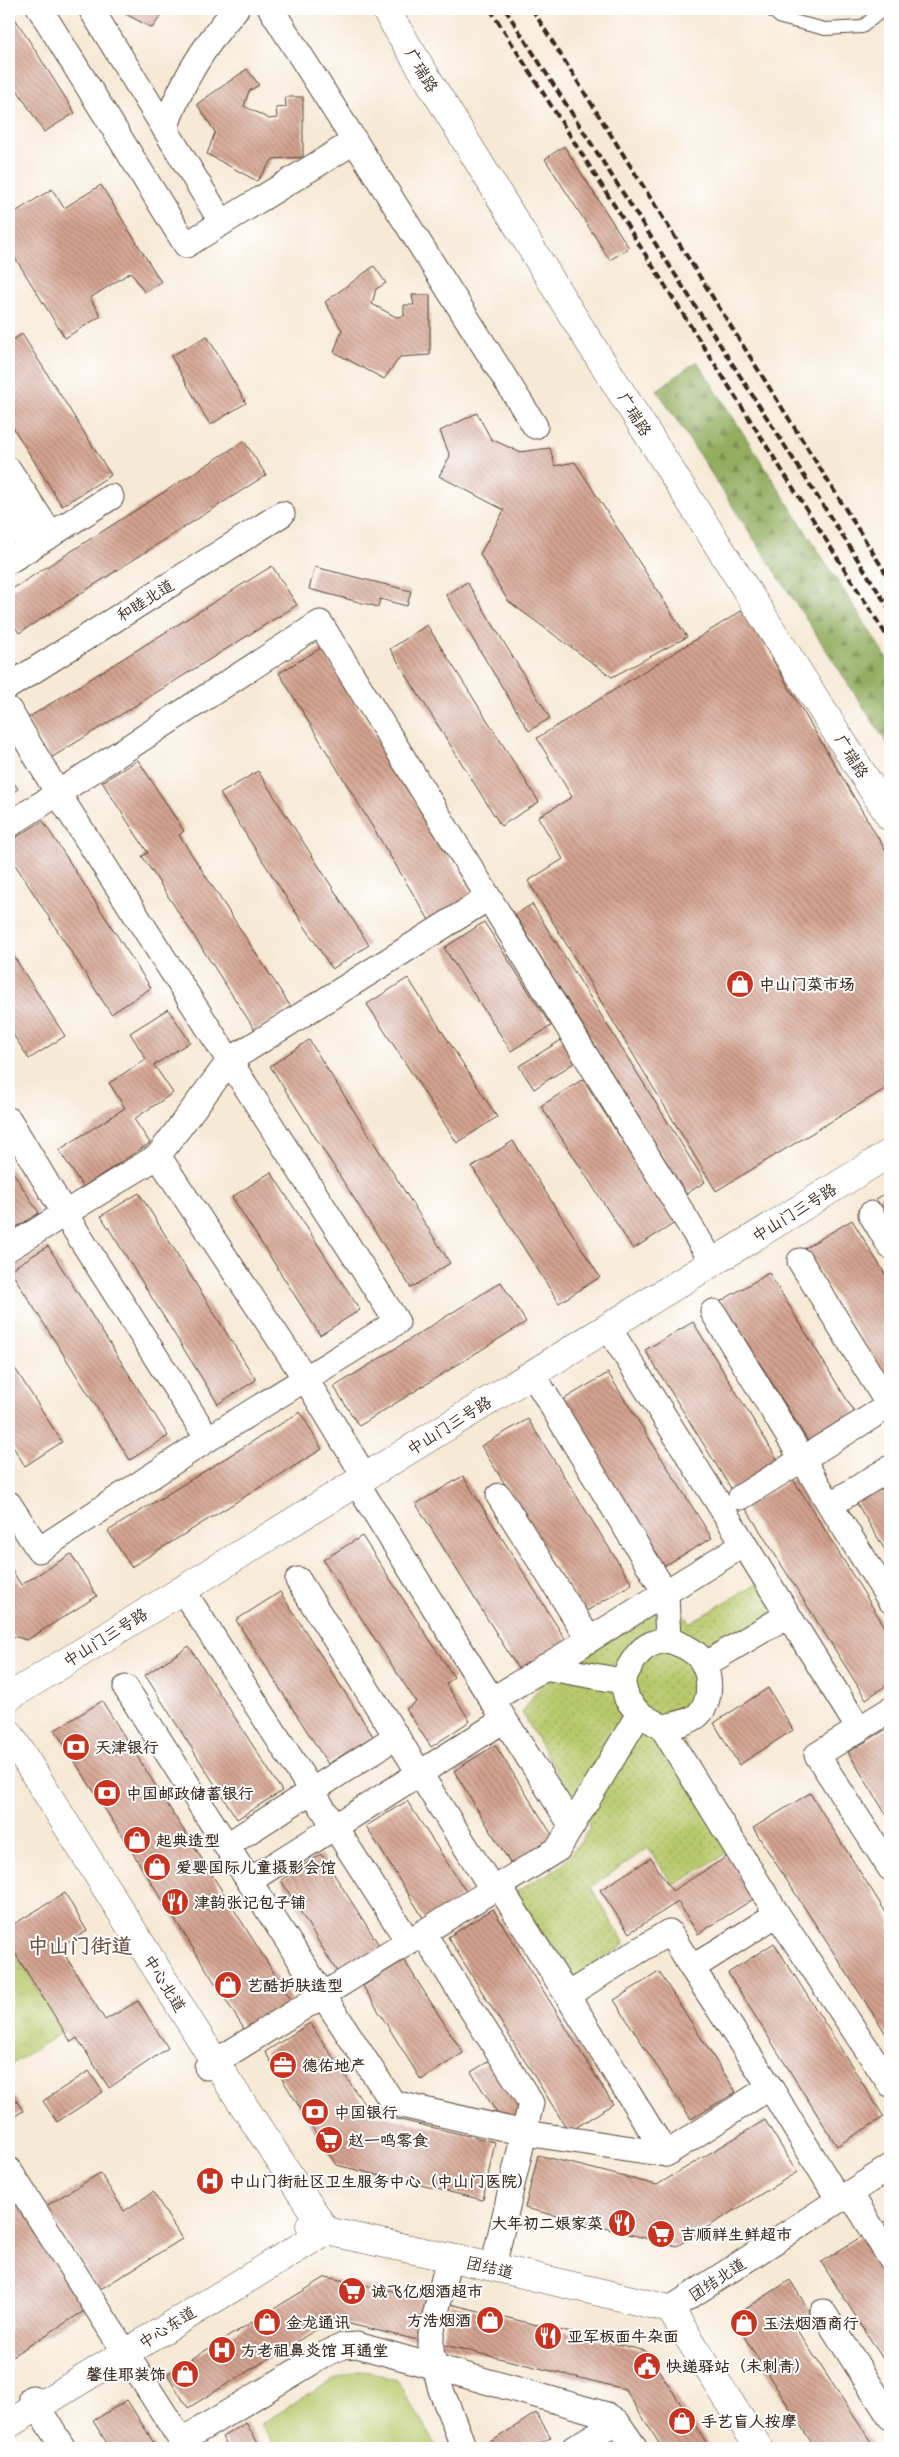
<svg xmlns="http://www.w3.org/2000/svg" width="899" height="2457" viewBox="0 0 899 2457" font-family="Pangolin,'LXGW WenKai TC',sans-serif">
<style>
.grass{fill:#b8c96c;stroke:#7a7a45}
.forest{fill:url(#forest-firs);stroke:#666c3f}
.park{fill:url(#park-tufts);stroke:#7a7a45}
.garden{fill:url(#garden-dots);stroke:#7a7a45}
.building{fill:url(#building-back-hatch)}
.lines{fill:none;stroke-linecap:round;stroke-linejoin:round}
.service-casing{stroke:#574739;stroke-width:14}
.minor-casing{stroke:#574739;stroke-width:27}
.tertiary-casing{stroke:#574739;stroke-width:29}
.secondary-casing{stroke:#574739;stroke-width:29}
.service{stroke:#fff;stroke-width:12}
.minor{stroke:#fff;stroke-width:25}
.tertiary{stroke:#fff;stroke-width:28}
.secondary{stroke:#fff;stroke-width:28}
.rail{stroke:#3b2a1e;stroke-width:4;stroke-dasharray:8 4;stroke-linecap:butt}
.labels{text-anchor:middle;stroke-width:4;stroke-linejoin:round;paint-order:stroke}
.street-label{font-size:16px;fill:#3b2a1e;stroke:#fff}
.poi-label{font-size:16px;font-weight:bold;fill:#3b2a1e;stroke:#fff;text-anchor:start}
.district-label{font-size:21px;font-weight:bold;fill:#705446;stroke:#fff}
</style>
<defs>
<pattern id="forest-firs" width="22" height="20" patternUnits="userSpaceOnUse" patternTransform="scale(1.25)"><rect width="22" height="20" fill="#92ad60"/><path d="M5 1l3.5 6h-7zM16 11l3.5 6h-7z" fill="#788d4f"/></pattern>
<pattern id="park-tufts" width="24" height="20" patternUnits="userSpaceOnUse" patternTransform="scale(1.25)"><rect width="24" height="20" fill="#b8c96c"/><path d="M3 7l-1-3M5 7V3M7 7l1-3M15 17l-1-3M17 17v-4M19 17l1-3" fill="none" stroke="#97a358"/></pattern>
<pattern id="garden-dots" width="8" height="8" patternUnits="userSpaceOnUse" patternTransform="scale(1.25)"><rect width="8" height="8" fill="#b8c96c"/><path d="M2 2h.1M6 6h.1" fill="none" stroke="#97a358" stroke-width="1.8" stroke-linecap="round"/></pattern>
<pattern id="building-back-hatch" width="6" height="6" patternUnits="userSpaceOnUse" patternTransform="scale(1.25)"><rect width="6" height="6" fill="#d3a28f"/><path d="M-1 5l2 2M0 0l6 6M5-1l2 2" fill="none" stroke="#ac8474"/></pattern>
</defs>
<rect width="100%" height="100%" fill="#fff"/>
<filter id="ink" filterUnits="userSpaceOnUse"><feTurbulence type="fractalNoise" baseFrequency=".02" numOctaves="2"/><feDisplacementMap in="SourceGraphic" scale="10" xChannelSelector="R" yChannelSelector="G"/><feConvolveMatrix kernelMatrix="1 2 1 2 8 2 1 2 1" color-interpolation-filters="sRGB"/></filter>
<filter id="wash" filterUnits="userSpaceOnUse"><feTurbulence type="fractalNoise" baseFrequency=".0096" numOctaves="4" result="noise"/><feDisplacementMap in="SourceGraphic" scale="20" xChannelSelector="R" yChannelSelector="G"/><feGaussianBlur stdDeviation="1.12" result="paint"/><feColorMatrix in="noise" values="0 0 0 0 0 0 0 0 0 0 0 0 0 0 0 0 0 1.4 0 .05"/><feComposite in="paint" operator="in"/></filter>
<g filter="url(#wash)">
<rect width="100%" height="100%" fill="#f6e9d5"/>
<path class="grass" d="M357 2371 372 2372 397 2380 438 2448H276L261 2424 333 2380Z"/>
<path class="forest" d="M697 361 890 663V748L657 390Z"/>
<path class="park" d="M9 1944 64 2031 9 2066Z"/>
<path class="garden" d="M758 1583 778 1614 707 1655 716 1682 682 1736 727 1853 674 1886 648 1848 591 1887 625 1944 572 1979 515 1892 563 1865 590 1828 522 1713 535 1693 561 1664 674 1598 689 1623Z"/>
<g id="blocks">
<g class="building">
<path d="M9 9 75 113 44 132 9 77Z"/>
<path d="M116 9H166L152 28Z"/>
<path d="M247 69 259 85 249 91 244 106 269 119 277 118 276 108 286 107 285 97H303V157L273 159 257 181 207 154 215 132 197 104Z"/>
<path d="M564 146 629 248 610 260 545 159Z"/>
<path d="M101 185 161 282 144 292 131 272 90 298 101 316 65 338 9 248V216L52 189 64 208Z"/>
<path d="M374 266 386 283 376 289 372 304 396 317 404 316V305H414L412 295H430V355L400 357 384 379 334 352 342 330 325 302Z"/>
<path d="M22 334 111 475 62 506 9 421V343Z"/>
<path d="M207 336 246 403 210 425 171 356Z"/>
<path d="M477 413 491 439 519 452 550 448 555 466 575 462 687 637 612 677 508 601 480 554 504 510 439 476 450 456 440 431Z"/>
<path d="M244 441 266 475 19 633 9 617V591Z"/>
<path d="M272 566 297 605 51 758 26 719Z"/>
<path d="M315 567 411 591 407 606 380 599 378 607 309 589Z"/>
<path d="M467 582 550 718 529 731 446 595Z"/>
<path d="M743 610 890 858V1086L716 1191 528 881 563 859 538 817 572 797 537 738Z"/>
<path d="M427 625 539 802 501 826 390 649Z"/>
<path d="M321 648 472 895 429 920 279 673Z"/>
<path d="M138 760 184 831 179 835 291 1007 255 1030 142 856 148 853 102 782Z"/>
<path d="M258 771 369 945 332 969 220 794Z"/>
<path d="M9 775 18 789 9 795Z"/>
<path d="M43 821 151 988 111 1014 9 855V842Z"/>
<path d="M532 904 705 1182 686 1194 515 915Z"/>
<path d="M484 922 551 1026 511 1051 444 948Z"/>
<path d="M9 949 65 1036 29 1059 9 1028Z"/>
<path d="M408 978 497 1117 457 1143 367 1004Z"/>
<path d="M168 1009 190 1042 154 1065 173 1093 134 1119 150 1143 83 1187 59 1150 125 1108 109 1083 146 1059 130 1033Z"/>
<path d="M563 1039 577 1061 534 1089 519 1066Z"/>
<path d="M309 1040 450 1263 411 1288 270 1066Z"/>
<path d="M583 1079 675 1223 633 1249 541 1106Z"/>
<path d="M513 1141 600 1277 559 1303 472 1167Z"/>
<path d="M9 1166 39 1213 9 1232Z"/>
<path d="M271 1172 360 1310 320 1335 232 1197Z"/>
<path d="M890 1191V1221L876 1199Z"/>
<path d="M139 1193 256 1380 218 1404 101 1216Z"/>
<path d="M852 1220 890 1282V1385L805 1248Z"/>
<path d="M48 1246 168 1436 130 1460 10 1270Z"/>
<path d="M769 1273 855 1413 808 1441 721 1301Z"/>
<path d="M501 1282 526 1322 359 1426 334 1387Z"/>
<path d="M693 1322 779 1462 732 1490 645 1350Z"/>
<path d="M9 1359 62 1442 25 1466 9 1440Z"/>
<path d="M608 1373 712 1538 664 1566 561 1401Z"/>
<path d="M300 1412 322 1449 131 1567 108 1531Z"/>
<path d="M528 1419 632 1584 585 1612 481 1446Z"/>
<path d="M463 1476 567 1642 519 1670 416 1504Z"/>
<path d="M793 1479 890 1635V1683L866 1699 745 1507Z"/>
<path d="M890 1482V1558L856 1502Z"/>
<path d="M362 1536 454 1677 446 1684 470 1721 431 1747 406 1709 416 1702 323 1560Z"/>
<path d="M71 1554 97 1596 27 1640 9 1635V1565L21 1585Z"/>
<path d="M280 1592 373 1736 328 1764 236 1620Z"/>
<path d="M189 1646 282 1791 237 1819 145 1675Z"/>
<path d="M768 1688 793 1730 739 1765 714 1723Z"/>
<path d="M102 1701 293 2003 246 2032 55 1730Z"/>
<path d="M890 1727V1821L848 1752Z"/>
<path d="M495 1745 554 1838 512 1866 454 1771Z"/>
<path d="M810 1793 890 1919V2040L753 1828Z"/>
<path d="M407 1801 467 1893 425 1921 366 1826Z"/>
<path d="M321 1854 381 1948 339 1975 281 1880Z"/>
<path d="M728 1856 755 1898 698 1934 678 1902 629 1933 600 1890 651 1858 672 1891Z"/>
<path d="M65 1893 87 1931 60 1947 105 2020 138 2001 168 2048 109 2088 77 2038 71 2042 9 1944V1927Z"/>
<path d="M493 1909 613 2104 569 2132 448 1937Z"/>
<path d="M774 1943 884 2117 837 2146 728 1973Z"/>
<path d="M404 1960 463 2053 421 2080 363 1986Z"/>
<path d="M659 1972 736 2092 691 2119 614 2000Z"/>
<path d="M310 2023 370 2113 495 2142 483 2200 336 2165 265 2052Z"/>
<path d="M494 2058 526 2108 504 2124 471 2072Z"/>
<path d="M89 2071 103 2092 57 2122 43 2101Z"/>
<path d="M9 2088 23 2111 9 2120Z"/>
<path d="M765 2120 797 2172 677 2246 525 2208 538 2155 657 2185Z"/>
<path d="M100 2173 124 2211 153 2192 182 2239 99 2290 46 2206Z"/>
<path d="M9 2180 89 2308 9 2358Z"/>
<path d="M890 2218V2239L881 2224Z"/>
<path d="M867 2233 890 2269V2370L821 2262Z"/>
<path d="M326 2277 426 2298 418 2340 332 2320 188 2408 167 2374Z"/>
<path d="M790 2280 810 2312 793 2324 875 2448H815L732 2318Z"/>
<path d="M450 2304 646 2351 710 2448H662L625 2389 441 2344Z"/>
<path d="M127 2400 157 2448H110L93 2421Z"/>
<path d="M536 2413 551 2437 534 2448H492L489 2443Z"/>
<path d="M246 2423 261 2448H229L222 2437Z"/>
</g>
</g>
</g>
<g filter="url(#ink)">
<use href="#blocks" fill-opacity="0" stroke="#574739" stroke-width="1"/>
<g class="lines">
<g class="service-casing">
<path id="service" d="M770 9 781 18 825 29 862 27 884 9"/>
</g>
<g class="minor-casing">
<g id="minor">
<path d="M40 9 186 245 355 141"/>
<path d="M91 9 165 129C180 84 205 44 236 9"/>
<path d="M271 9 535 426"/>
<path d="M165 129 222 223"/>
<path d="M9 470 51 535"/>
<path d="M9 514 30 548"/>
<path d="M9 561 111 497"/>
<path d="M9 686 282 514"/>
<path d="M9 710 57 792 397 1322 208 1439 65 1214 9 1120"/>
<path d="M9 825 320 623 713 1263"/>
<path d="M158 1156 305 1378 365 1477"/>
<path d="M871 1214 890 1246"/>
<path d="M9 1248 158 1156 230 1060 488 898"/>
<path d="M800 1261 890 1407"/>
<path d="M713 1312 830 1505"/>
<path d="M608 1327 744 1544"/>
<path d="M532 1373 666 1594 668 1640C678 1643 688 1647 696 1654 711 1667 714 1700 698 1715 688 1723 674 1725 662 1727"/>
<path d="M890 1468 830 1505 890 1600"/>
<path d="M356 1482 492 1700"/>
<path d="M499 1496 589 1639"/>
<path d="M741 1497 890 1405"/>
<path d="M9 1504 39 1550 208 1439"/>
<path d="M298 1580 493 1890"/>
<path d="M182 1589 408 1941"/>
<path d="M704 1665 788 1615"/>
<path d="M544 1667 622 1681"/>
<path d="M126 1688 249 1881 393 2103 525 2133 666 2154 770 2087 839 2200"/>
<path d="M639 1714 627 1699 622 1681C633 1659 641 1642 668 1640"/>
<path d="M859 1729 817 1755 890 1868"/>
<path d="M572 1826 492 1700 744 1544 859 1729 890 1710"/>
<path d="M226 1846 397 1736"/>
<path d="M249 1881 504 1720"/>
<path d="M499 1886 666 2154"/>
<path d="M423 1933 531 2103 493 2267"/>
<path d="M567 1995 669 1932 692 1968"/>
<path d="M207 2067 558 1849 639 1714 662 1727 777 1914 890 2084"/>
<path d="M770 2087 692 1968 777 1914"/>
<path d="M9 2170 186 2448"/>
<path d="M850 2193 890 2258"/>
<path d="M449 2257 431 2334V2351L441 2390 464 2448"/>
<path d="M670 2309 890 2167"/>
<path d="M823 2312 890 2417"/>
<path d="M32 2398 63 2448"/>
<path d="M181 2441 327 2353 343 2346 357 2345 607 2415 617 2422 635 2448"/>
<path d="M574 2448 617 2422"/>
</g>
</g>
<g class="tertiary-casing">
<g id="tertiary">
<path d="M9 1697 890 1153"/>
<path d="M9 1733 215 2062 326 2231"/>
<path d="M310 2225 326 2231 493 2267 670 2309 759 2448"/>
<path d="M9 2424 326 2231"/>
</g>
</g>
<g class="secondary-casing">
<path id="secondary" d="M385 9 571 313 890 817"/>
</g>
<use href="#service" class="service"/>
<use href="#minor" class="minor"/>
<use href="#tertiary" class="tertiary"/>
<use href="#secondary" class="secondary"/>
<g class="rail">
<path d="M490 9 890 641"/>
<path d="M505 9 890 610"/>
<path d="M532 9 890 580"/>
</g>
</g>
</g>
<defs>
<g id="shop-disc" transform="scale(1.4375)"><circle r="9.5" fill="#c8321e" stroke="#fff"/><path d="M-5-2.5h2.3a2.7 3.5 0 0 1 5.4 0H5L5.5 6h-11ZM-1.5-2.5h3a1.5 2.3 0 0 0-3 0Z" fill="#fff"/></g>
<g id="bank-disc" transform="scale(1.4375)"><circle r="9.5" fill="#c8321e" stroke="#fff"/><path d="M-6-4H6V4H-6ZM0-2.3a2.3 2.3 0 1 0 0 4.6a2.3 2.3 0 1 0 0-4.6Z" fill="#fff"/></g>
<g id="restaurant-disc" transform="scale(1.4375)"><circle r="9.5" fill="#c8321e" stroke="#fff"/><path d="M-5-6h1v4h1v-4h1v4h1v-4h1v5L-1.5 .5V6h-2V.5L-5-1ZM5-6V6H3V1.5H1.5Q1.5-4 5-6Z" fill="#fff"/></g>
<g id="office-disc" transform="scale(1.4375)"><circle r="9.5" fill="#c8321e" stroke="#fff"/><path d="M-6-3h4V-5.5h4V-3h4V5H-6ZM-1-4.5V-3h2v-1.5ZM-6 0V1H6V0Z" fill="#fff"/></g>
<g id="supermarket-disc" transform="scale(1.4375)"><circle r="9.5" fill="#c8321e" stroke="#fff"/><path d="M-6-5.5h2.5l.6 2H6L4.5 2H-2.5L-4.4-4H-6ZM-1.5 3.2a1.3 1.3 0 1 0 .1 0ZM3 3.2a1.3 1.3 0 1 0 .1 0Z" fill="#fff"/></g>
<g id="hospital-disc" transform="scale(1.4375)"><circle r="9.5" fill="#c8321e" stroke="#fff"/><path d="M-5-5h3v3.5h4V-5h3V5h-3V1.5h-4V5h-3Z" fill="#fff"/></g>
<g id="civic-disc" transform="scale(1.4375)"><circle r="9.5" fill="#c8321e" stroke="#fff"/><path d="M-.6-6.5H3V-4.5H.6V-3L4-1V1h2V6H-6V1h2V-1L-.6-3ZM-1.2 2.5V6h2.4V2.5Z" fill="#fff"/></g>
</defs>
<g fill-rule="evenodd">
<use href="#shop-disc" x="740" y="984"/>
<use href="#bank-disc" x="76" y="1747"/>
<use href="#bank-disc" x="107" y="1793"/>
<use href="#shop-disc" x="137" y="1840"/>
<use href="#shop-disc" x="157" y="1867"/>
<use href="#restaurant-disc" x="175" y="1902"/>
<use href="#shop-disc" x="228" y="1985"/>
<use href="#office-disc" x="283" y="2065"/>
<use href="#bank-disc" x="315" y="2112"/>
<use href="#supermarket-disc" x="329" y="2140"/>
<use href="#hospital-disc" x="210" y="2181"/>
<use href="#restaurant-disc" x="622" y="2223"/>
<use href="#supermarket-disc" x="661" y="2234"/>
<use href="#supermarket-disc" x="352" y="2291"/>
<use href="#shop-disc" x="490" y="2320"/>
<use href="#shop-disc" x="267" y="2322"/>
<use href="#shop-disc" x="744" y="2323"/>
<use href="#restaurant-disc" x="548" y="2336"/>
<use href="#hospital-disc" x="222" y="2350"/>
<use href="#civic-disc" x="647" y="2366"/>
<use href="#shop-disc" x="185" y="2374"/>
<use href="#shop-disc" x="682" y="2421"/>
</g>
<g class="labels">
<g class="street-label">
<text transform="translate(422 70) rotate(59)" y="6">广瑞路</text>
<text transform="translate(635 414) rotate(58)" y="6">广瑞路</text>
<text transform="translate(145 600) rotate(-32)" y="6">和睦北道</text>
<text transform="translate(852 756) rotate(58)" y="6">广瑞路</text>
<text transform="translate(794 1212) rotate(-32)" y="6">中山门三号路</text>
<text transform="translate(449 1425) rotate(-32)" y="6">中山门三号路</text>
<text transform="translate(105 1637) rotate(-32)" y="6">中山门三号路</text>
<text transform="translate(165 1983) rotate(58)" y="6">中心北道</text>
<text transform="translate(490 2267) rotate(13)" y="6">团结道</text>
<text transform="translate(717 2279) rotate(-33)" y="6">团结北道</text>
<text transform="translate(167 2327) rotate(-32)" y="6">中心东道</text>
</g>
<g class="poi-label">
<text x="759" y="990">中山门菜市场</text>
<text x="95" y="1753">天津银行</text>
<text x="126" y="1799">中国邮政储蓄银行</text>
<text x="156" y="1846">起典造型</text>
<text x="176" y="1873">爱婴国际儿童摄影会馆</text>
<text x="194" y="1908">津韵张记包子铺</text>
<text x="247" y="1991">艺酷护肤造型</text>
<text x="302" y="2071">德佑地产</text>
<text x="334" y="2118">中国银行</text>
<text x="348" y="2146">赵一鸣零食</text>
<text x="229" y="2187">中山门街社区卫生服务中心（中山门医院）</text>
<text x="603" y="2229" text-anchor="end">大年初二娘家菜</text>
<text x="680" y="2240">吉顺祥生鲜超市</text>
<text x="371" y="2297">诚飞亿烟酒超市</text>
<text x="471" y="2326" text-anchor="end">方浩烟酒</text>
<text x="286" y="2328">金龙通讯</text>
<text x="763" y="2329">玉法烟酒商行</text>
<text x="567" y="2342">亚军板面牛杂面</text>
<text x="241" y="2356">方老祖鼻炎馆 耳通堂</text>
<text x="666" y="2372">快递驿站（未刺青）</text>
<text x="166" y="2380" text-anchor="end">馨佳耶装饰</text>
<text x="701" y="2427">手艺盲人按摩</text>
</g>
<g class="district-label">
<text x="80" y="1953">中山门街道</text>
</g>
</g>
<rect width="899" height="2457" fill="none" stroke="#fff" stroke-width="30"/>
</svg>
